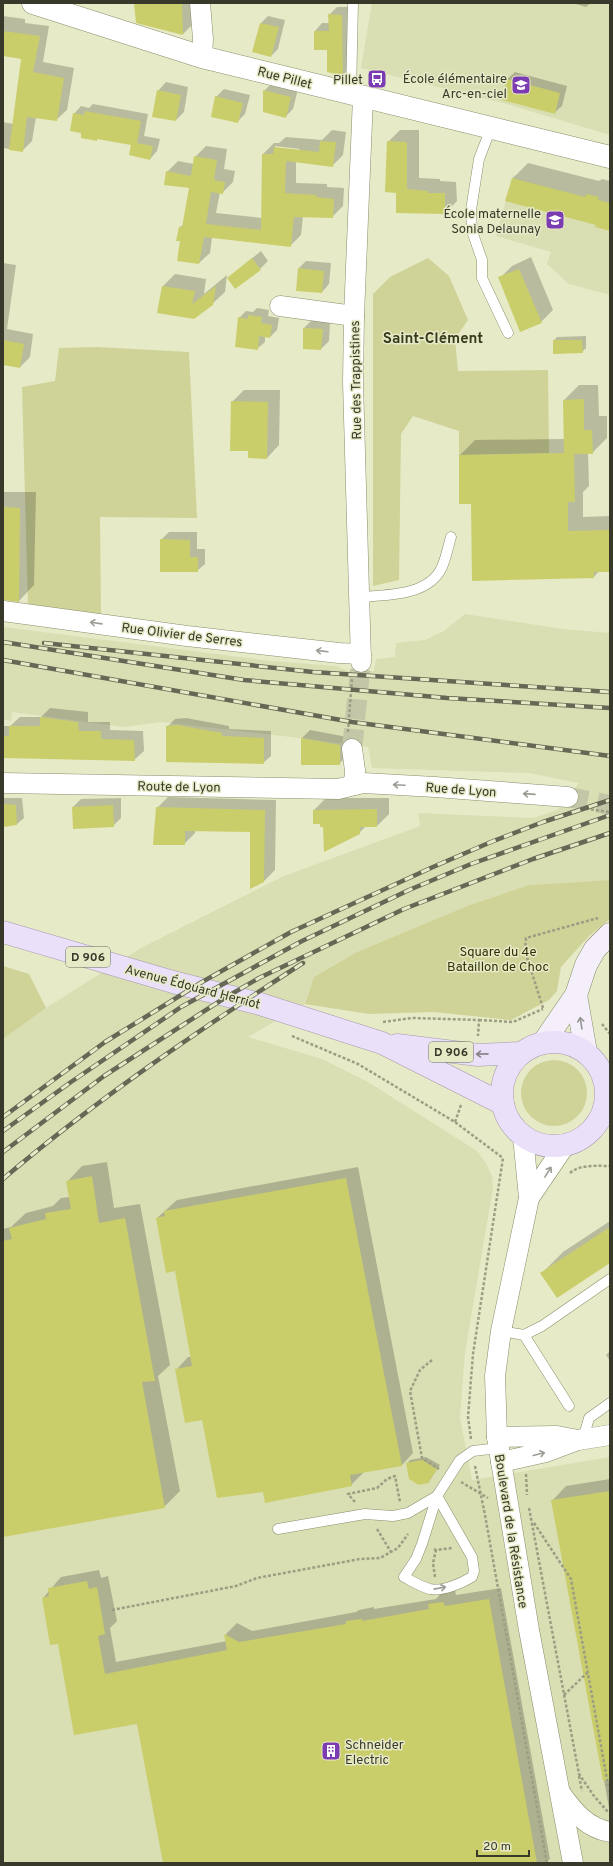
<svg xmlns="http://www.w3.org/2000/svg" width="613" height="1866" viewBox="0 0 613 1866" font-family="Overpass,sans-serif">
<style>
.built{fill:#dadeb3}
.green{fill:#cfd398}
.shadow{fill:#0003;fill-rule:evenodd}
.building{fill:#cace6a}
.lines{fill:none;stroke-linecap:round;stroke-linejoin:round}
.minor-tunnel{stroke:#c4c7a7;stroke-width:20;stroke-dasharray:20 10;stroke-linecap:butt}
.service-casing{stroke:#8a8d6c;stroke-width:11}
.minor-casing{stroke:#8a8d6c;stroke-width:21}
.tertiary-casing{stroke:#8a8d6c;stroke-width:23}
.secondary-casing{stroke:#8a8d6c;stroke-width:23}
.primary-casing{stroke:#a498ae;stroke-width:23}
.path{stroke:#9c9e83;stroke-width:2.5;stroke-dasharray:3 2;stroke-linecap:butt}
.service{stroke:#fff;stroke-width:10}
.minor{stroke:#fff;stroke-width:20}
.tertiary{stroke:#fff;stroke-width:22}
.secondary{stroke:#f5effc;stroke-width:22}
.primary{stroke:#ebe0f9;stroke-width:22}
.rail-casing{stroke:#666754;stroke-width:4.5}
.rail{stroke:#e7eac6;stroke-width:3;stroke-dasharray:9;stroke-linecap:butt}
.oneway{stroke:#9c9c95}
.oneway2{stroke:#969494}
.oneway3{stroke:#898488}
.labels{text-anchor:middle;stroke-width:3;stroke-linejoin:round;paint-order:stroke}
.shield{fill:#e7eac6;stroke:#6c6e5a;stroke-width:1}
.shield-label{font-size:12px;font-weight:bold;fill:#38392b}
.street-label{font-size:13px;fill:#38392b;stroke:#e7eac6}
.poi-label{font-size:13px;fill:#38392b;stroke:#e7eac6;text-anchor:end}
.park-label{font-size:13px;fill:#2e3004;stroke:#e7eac6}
.quarter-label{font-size:15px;font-weight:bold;fill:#383a1c;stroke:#e7eac6}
</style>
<rect width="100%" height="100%" fill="#e7eac6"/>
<g class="built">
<path d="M372 3H610V135L503 103 361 68Z"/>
<path d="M513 175H515L514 178 584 197 586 194 599 197 598 200 610 203V295L569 284 547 264 551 252 496 236Z"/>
<path d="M465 614 563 629 610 633V880L529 885 467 906 357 952 314 977 305 1004 248 1037 322 1059 368 1082 477 1151 486 1163 492 1176 493 1188 465 1352 460 1418 472 1480 610 1457V1863H3V1039L46 1008 141 948 284 876 420 826 418 813 533 818 557 810 579 783 529 773 372 768 368 747 300 738 161 722 124 727 12 712 11 721 3 719V627L271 661 336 666 348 671H374L376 659 395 657 396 643 425 640 444 631Z"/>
</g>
<g class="green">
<path d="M428 258 449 276 468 320 455 339 458 371 548 370 549 453 459 455V431L413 416 401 434 399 580 373 586V294L390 277Z"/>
<path d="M97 347 189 352 197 518 100 517 101 614 28 606 22 387 55 381 59 348Z"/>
<path d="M610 880V919L589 936 561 967 557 991 549 1000 511 1020 433 1012 369 1014 305 1004 314 977 357 952 467 906 529 885Z"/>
<path d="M3 966 29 974 46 1008 3 1039Z"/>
<circle cx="554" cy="1093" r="33"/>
</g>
<g class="shadow">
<path d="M135 3H193L194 23 183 34Z"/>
<path d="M576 3H591L586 7 576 4Z"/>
<path d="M337 7H350L351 67 343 75 328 49 315 31 322 23H330L329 15Z"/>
<path d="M3 16 25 19V23L49 26 43 62 74 68 67 110 56 120 36 117 32 141 22 151 3 148V122L13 124 22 58 3 55Z"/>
<path d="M268 16 285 20 278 49 271 56 253 51 261 23Z"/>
<path d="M515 72 567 86 562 106 554 113 507 79Z"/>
<path d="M166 82 188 87 184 112 176 120 158 91Z"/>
<path d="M272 83 298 89 293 109 285 117 264 91Z"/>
<path d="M224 89 250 95 245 114 238 121 216 97Z"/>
<path d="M93 104 148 114 144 136 160 139 157 151 150 159 132 144 99 138 96 140 83 132 74 114 81 106 89 108Z"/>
<path d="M332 130 346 132 343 155 332 166 296 161V183L327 184V187L344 188 343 206 332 217 303 216 301 235 290 246 212 237 210 253 199 263 181 240 180 227 184 224 190 188 167 172 178 161 194 164 195 157 206 146 227 149 224 169 235 171 233 182 222 193 220 192 216 213 262 218 263 154 274 143H279L286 137 322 140ZM275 146 300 149 298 151 275 148Z"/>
<path d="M400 130H419V178L440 179V181L456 182 457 201 445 213 397 192 388 142Z"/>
<path d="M528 163 599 181 602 179 610 181V228L597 224 513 178Z"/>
<path d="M261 251 268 261 260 269 228 278Z"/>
<path d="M531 257 553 310 541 322 500 278 512 266Z"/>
<path d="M306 261 331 263 329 284 322 292 298 269Z"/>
<path d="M3 263 16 265 7 329 33 334 30 357 20 367 3 364Z"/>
<path d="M175 274 206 279 204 294 227 275 225 292 212 304 158 312 163 286Z"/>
<path d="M257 308 269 310 268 316 279 318 277 330 270 337 265 336V342L257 349 239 318 246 311 253 312Z"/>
<path d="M312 320 330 321 329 341 321 349 304 328Z"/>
<path d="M586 336V348L582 352 554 340 557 337Z"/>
<path d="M579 385H598L599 416H607V438L592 453H588L589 486 583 492V517L610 516V571H599L594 577 472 503H460V455L475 440 564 439V400Z"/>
<path d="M244 390H280L279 445 267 458 232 402Z"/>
<path d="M3 492H36L34 585 19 601 3 599Z"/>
<path d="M169 532H197V549H205V564L197 571 161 540Z"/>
<path d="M50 708 88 712V722H110V730L143 731 144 751 134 760 3 757V726H10L20 717H41Z"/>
<path d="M186 718 229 726V729L271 731V756L263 763 167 727 175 719Z"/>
<path d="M310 730 347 737V756L339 764H302V738Z"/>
<path d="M168 797 276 800 275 870 264 881 251 831 195 830V833L184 844 157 808Z"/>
<path d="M3 798H22L24 818 17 824 3 826Z"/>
<path d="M121 798V818L113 826 73 807 81 799Z"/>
<path d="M326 798H389V814L377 826H366L359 833 324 826 314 810Z"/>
<path d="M107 1162 114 1208 140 1204 170 1365 158 1376 180 1491 164 1507 3 1536V1229L11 1227 26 1213 53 1206 61 1198 70 1197 67 1182 82 1166Z"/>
<path d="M358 1167 413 1453 402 1465 363 1472V1473L351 1485 263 1490 203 1419 177 1369 188 1357H192L176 1270 157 1218 177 1200Z"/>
<path d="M610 1221V1262L542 1273 563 1252Z"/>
<path d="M610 1351V1361L606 1355Z"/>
<path d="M426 1457 440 1465 428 1483 407 1464 410 1460Z"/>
<path d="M610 1479V1813L552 1501 566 1486Z"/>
<path d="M99 1570 101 1578 108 1576 117 1621 110 1628 116 1662 227 1641 226 1634 237 1623 252 1631 356 1612 359 1610 374 1607V1609L436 1599 441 1593 455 1590 456 1595 501 1588 550 1859 545 1863H164L138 1723 59 1643 43 1598 61 1577Z"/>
</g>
<g class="building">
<path d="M134 3H182L183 35 136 23Z"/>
<path d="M328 14 342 15 343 76 327 72V50H314V31H329Z"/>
<path d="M260 23 279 27 271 57 252 52Z"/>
<path d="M3 31 40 36 33 72 64 78 57 121 27 117 23 152 9 150 21 59 3 56Z"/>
<path d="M507 79 560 93 555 114 502 100Z"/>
<path d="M157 90 181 95 176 121 152 117Z"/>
<path d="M263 90 291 97 286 118 263 112Z"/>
<path d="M215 96 243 103 238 123 211 117Z"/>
<path d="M85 111 141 121 137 143 153 146 150 160 129 155 131 145 97 139V141L81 138V133L70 131 73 113 84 115Z"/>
<path d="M320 141 336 142 333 167 286 161 285 193 316 195 317 197 334 199 333 218 294 217 291 247 204 237 199 264 177 261 180 241H176L179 227H182L189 188 164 185 166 171 191 176 194 156 217 160 214 180 225 182 223 194 211 192 206 224 261 230 262 154H273L274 147 319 152Z"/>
<path d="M387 141 407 142V189L428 191V193H445V214L396 213V193L385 192Z"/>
<path d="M512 178 585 197 586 194 599 197 598 200 610 203V231L595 227 596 225 505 201Z"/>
<path d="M252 258 261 270 235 289 227 278Z"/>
<path d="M298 268 324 271 322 293 296 291Z"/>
<path d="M519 269 542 323 520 332 498 277Z"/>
<path d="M162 286 195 291 192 304 216 286 213 305 194 319 157 313Z"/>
<path d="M248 315 262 317 261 323 272 325 270 338 259 336 258 350 235 347 238 317 248 319Z"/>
<path d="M303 328 323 329 321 350 303 349Z"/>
<path d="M3 340 24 344 20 368 3 365Z"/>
<path d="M553 340H582L583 353 553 354Z"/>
<path d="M584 399V430H592L593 454H574L575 502H568V531L610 530V572H594V578L472 581 471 504H459V455L564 453 563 400Z"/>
<path d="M231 401 268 402 267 459 248 458V451H230Z"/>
<path d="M3 507 20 508 19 602 3 600Z"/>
<path d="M160 539 190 540V557H198V572H160Z"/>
<path d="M40 717 78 722 79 731H101V739L134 740 135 761 3 758V736H9V726H40Z"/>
<path d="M178 725 222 733V736L264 738V764L166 762V726Z"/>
<path d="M301 738 340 745V765H301Z"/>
<path d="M3 804 16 805 17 825 3 827Z"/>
<path d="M113 805 114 827 73 829 72 807Z"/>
<path d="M156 807 265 810 264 882 250 889V832L185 831V845H153Z"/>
<path d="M377 809V827H360V834L324 852 323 827H320V824H313V810Z"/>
<path d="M92 1176 99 1223 125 1218 155 1381 142 1382 165 1508 3 1537V1241L12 1239 9 1228 46 1219 45 1213 71 1209 66 1181Z"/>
<path d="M346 1178 402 1466 350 1475 352 1486 265 1503 263 1492 217 1498 202 1420 185 1423 175 1369 192 1366 175 1271 166 1273 156 1218 165 1216 164 1211Z"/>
<path d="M610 1227V1263L557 1298 540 1273Z"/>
<path d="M422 1460 437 1469 428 1483 419 1485 409 1479 406 1463Z"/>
<path d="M610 1491V1780L603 1781 551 1500Z"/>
<path d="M87 1581 89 1589 97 1587 102 1616 105 1634 98 1636 105 1674 227 1650 224 1634 239 1642 346 1624V1621L362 1619V1621L429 1609 428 1604 443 1602 445 1606 489 1599 537 1863H163L137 1724 74 1735 58 1644 50 1645 42 1598 49 1596 48 1588Z"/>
</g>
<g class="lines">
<g class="minor-tunnel">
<path d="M352 749 361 662"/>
<path d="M568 797 610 805"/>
</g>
<g class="service-casing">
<g id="service">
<path d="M351 94 353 3"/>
<path d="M491 128 479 159 471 210 472 231 482 260V278L508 333"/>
<path d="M360 597C387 595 429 596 442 567 446 558 448 547 451 537"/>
<path d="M501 1331 524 1335 569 1406"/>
<path d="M524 1335 542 1326 610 1279"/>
<path d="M583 1439 589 1418 610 1403"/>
<path d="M437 1496 472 1557 474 1571 472 1577C462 1583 442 1592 430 1589 421 1587 412 1581 404 1577L416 1559 422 1544 437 1496 460 1460 473 1451 499 1448"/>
<path d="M278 1529 365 1514 393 1516 408 1513 437 1496"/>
</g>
</g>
<g class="minor-casing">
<g id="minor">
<path d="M200 3 203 39 202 57"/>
<path d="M280 306 354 316"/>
<path d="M3 611 187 636 339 653 361 654"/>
<path d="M361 662 353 382 354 316 363 97"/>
<path d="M352 749 355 770 354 785"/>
<path d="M3 783 338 789 363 783 435 787 568 797"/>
<path d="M523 1136 529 1198 501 1331 495 1376 497 1437 529 1630 573 1863"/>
<path d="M529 1198 565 1145"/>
<path d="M497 1437 557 1436 578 1440 546 1452 501 1462"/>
<path d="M578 1440 610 1435"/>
<path d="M561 1794C574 1812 587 1828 610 1832"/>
</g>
</g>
<g class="tertiary-casing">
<path id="tertiary" d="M33 3 202 57 610 157"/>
</g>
<g class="secondary-casing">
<g id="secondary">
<path d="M576 995 586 1052"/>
<path d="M543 1043 576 995 586 965 595 949 610 934"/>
</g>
</g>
<g class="primary-casing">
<g id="primary">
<path d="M3 932 173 982 260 1004 382 1043 503 1104"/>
<circle cx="554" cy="1094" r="52"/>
<path d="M397 1045 478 1055 521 1053"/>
</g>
</g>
<g class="path">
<path d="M348 732 352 678"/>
<path d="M581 808 610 812"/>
<path d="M543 1008 525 951 526 938 598 918"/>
<path d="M479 1020 513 1022 543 1009"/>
<path d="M383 1022 412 1018 479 1020 478 1036"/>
<path d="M602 1024 610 1034"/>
<path d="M292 1036 358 1064 373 1073 455 1122 503 1158"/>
<path d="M455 1122 461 1105"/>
<path d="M570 1173C580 1164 598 1166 610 1166"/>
<path d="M432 1360 420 1370 410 1391 422 1458 439 1469"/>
<path d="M471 1439 468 1417 473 1354 503 1158"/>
<path d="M475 1466 485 1515 547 1863"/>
<path d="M526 1474 527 1495"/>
<path d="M461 1482 488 1498"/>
<path d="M355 1502 348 1494 377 1488 387 1479 395 1476 400 1502"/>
<path d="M529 1508 579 1774 594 1796 608 1812"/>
<path d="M534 1523 571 1579 610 1796"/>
<path d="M377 1529 391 1552"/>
<path d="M434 1549 436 1550 452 1548"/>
<path d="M435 1577 433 1563 436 1550"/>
<path d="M112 1610 236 1586 257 1578 360 1559 380 1558 398 1548 408 1534"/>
<path d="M564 1695 587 1673"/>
<path d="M579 1776 582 1791"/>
</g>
<use href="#service" class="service"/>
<use href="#minor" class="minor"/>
<use href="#tertiary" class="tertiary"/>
<use href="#secondary" class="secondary"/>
<use href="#primary" class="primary"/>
<g class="rail-casing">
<g id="rail">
<path d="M3 642 244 680 447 698 610 708"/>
<path d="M44 643 313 672 610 692"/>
<path d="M3 660 352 722 610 756"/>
<path d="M3 1117 105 1042 202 982 291 932 433 867 491 842 543 822 610 800"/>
<path d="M3 1131 71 1082 181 1007 302 941 409 890 471 864 610 815"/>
<path d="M3 1152 104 1076 223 999 259 978 404 909 533 859 610 833"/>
<path d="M3 1179C97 1099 199 1030 303 963"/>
</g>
</g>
<use href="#rail" class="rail"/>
</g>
<defs><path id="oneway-shaft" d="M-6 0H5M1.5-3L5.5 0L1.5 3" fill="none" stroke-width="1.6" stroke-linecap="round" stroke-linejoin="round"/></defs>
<g class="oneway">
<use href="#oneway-shaft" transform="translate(96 623) rotate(-172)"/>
<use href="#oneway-shaft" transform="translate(322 651) rotate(-173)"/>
<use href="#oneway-shaft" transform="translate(399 785) rotate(-177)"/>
<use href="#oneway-shaft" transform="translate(529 794) rotate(-176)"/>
<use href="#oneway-shaft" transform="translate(548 1172) rotate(-58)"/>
<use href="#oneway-shaft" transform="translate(539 1454) rotate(-14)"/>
<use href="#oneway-shaft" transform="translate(440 1588) rotate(-11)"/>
</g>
<use class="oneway2" href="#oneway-shaft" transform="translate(581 1023) rotate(-99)"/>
<use class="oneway3" href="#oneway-shaft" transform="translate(482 1054) rotate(179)"/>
<defs>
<g id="bus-square" transform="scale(1)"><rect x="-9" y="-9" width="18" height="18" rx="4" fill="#7c3cb1" stroke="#e7eac6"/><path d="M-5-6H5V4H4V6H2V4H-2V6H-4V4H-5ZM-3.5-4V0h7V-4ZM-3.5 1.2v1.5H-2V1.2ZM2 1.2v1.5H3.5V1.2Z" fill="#fff"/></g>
<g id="school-square" transform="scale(1)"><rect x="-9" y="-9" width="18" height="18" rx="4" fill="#7c3cb1" stroke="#e7eac6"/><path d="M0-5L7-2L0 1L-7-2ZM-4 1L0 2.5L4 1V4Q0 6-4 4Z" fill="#fff"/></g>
<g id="building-square" transform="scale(1)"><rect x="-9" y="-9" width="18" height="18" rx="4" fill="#7c3cb1" stroke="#e7eac6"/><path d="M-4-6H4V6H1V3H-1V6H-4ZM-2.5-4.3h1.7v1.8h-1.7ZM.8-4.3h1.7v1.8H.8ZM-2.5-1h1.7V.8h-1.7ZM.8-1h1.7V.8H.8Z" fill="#fff"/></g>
</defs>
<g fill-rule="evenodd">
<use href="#bus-square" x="377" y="79"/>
<use href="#school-square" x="521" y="85"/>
<use href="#school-square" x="555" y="220"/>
<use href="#building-square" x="331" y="1751"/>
</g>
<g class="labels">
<g class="shield">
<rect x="66" y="947" width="44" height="20" rx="3"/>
<rect x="429" y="1042" width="44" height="20" rx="3"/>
</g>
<g class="shield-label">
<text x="88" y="961">D 906</text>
<text x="451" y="1056">D 906</text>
</g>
<g class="street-label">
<text transform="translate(285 77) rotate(14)" y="5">Rue Pillet</text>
<text transform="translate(355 380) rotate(-91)" y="5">Rue des Trappistines</text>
<text transform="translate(182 634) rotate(7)" y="5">Rue Olivier de Serres</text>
<text transform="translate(179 786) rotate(1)" y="5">Route de Lyon</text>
<text transform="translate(461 789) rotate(4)" y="5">Rue de Lyon</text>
<text transform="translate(193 986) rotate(15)" y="5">Avenue Édouard Herriot</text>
<text transform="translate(512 1531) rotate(81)" y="5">Boulevard de la Résistance</text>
</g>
<g class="poi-label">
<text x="507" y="83">École élémentaire<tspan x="507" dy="15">Arc-en-ciel</tspan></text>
<text x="363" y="84">Pillet</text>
<text x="541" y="218">École maternelle<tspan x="541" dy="15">Sonia Delaunay</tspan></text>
<text x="345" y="1749" text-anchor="start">Schneider<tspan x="345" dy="15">Electric</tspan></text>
</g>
<g class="park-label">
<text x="498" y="956">Square du 4e<tspan x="498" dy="15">Bataillon de Choc</tspan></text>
</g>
<g class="quarter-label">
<text x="433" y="343">Saint-Clément</text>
</g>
</g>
<rect width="613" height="1866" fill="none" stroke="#38392b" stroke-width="8"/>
<path d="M477 1850v6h52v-6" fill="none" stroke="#38392b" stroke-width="2"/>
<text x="483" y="1850" font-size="12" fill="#38392b" stroke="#e7eac6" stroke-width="3" paint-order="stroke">20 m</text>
</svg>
